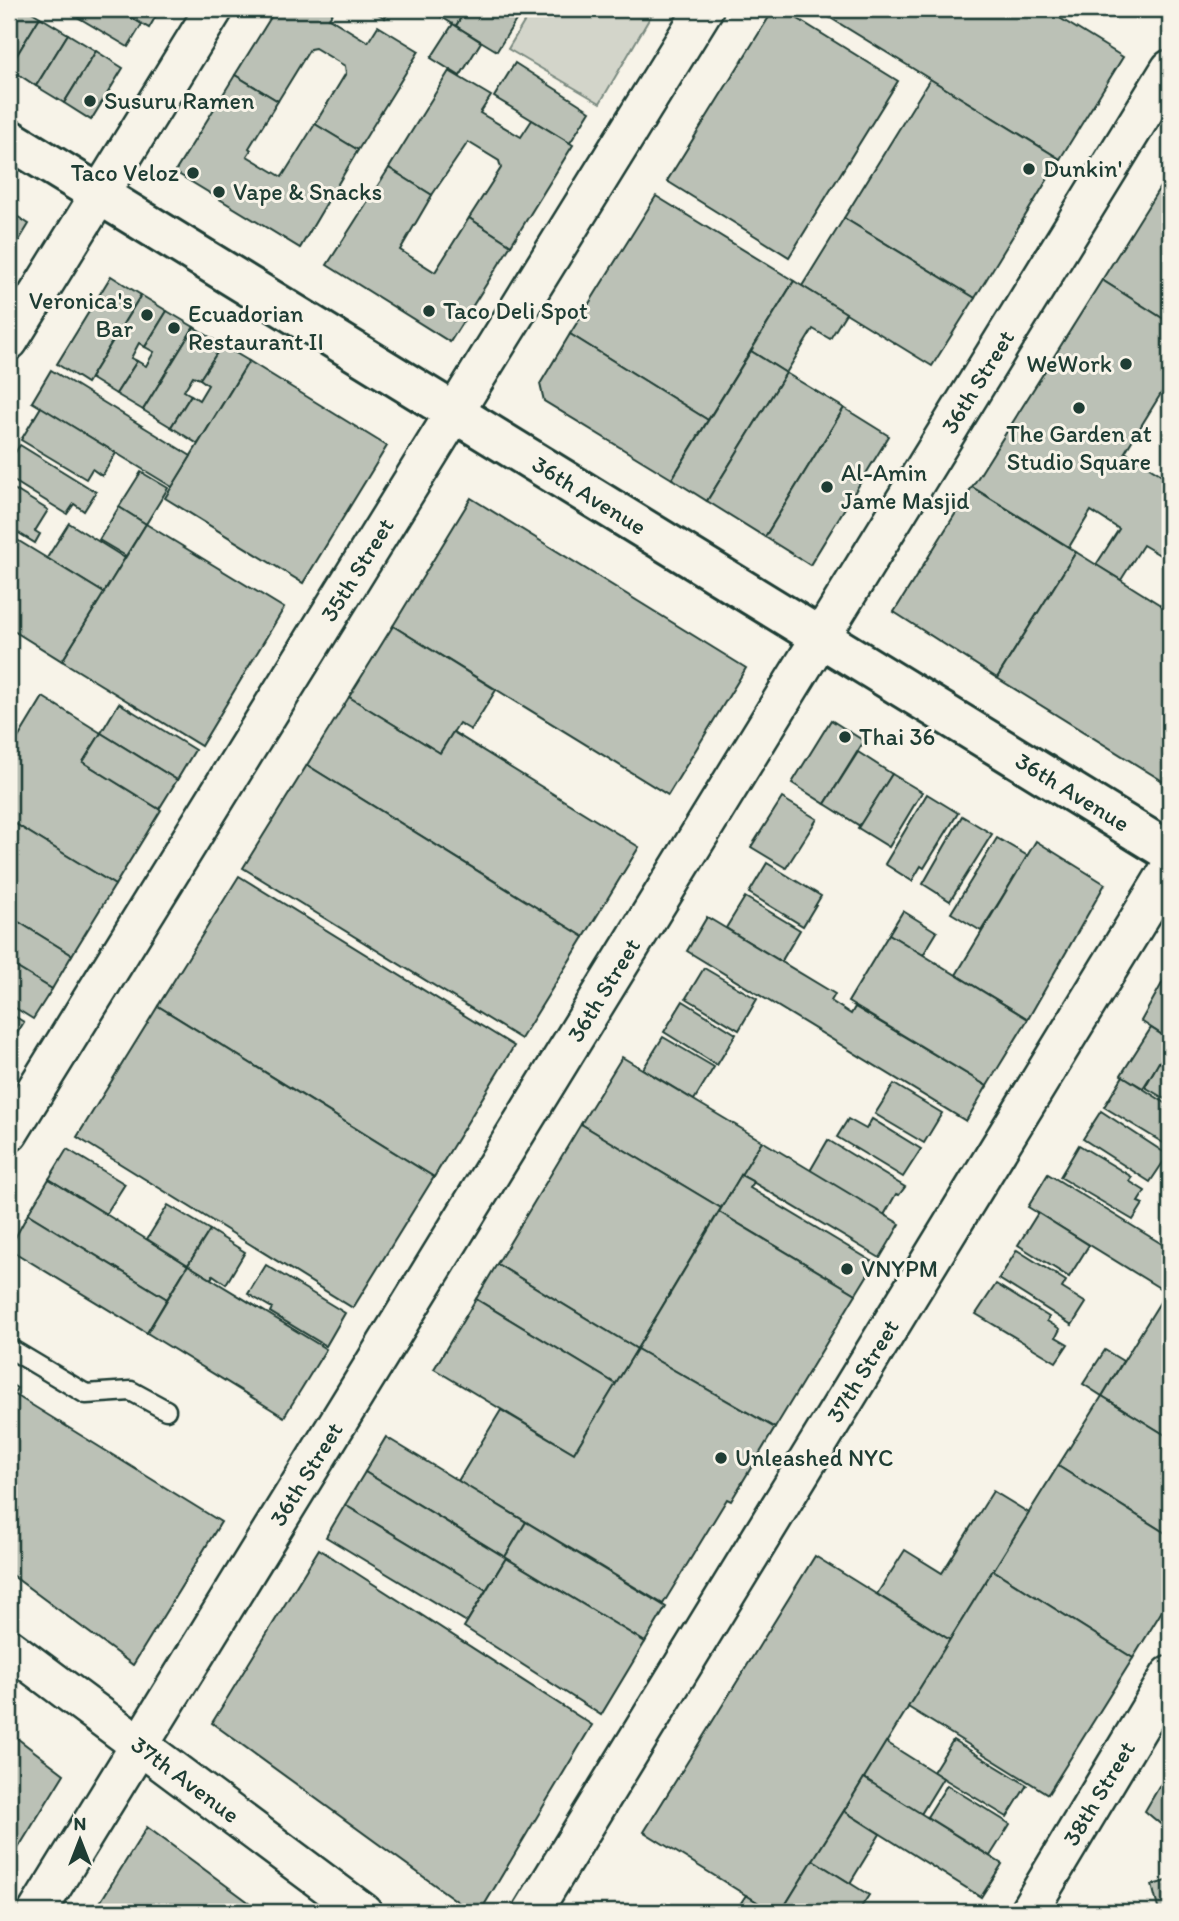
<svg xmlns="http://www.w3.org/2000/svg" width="1179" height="1921" viewBox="0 0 1179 1921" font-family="Itim,sans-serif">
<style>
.green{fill:#d3d5ca;stroke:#79897f;stroke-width:2}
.building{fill:#bbc1b6;stroke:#1f3d34;stroke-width:2}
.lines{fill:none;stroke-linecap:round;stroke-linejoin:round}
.lane-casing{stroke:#1f3d34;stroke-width:23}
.street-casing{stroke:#1f3d34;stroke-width:42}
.secondary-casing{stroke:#1f3d34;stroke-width:44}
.lane{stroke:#f7f3e8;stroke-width:18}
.street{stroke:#f7f3e8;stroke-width:37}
.secondary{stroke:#f7f3e8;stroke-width:38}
.poi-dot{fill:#1f3d34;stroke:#f7f3e8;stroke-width:2.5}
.labels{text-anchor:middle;stroke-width:6;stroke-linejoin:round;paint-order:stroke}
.poi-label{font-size:24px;fill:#1f3d34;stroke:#f7f3e8;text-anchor:start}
.street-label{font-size:24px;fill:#1f3d34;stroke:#f7f3e8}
</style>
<rect width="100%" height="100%" fill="#f7f3e8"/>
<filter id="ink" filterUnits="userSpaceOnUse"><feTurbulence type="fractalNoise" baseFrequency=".0143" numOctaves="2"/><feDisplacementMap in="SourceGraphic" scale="14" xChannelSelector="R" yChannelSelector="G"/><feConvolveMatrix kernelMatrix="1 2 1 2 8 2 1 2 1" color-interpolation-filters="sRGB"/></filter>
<g filter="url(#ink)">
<path class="green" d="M532 9H655L600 103 508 49Z"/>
<g class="building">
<path d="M9 9H27L40 17 9 68Z"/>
<path d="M64 9H117L142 24 128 47Z"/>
<path d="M117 9H160L149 28Z"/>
<path d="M276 9H335L329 18 368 42 378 26 419 51 358 150 315 124 346 73 345 66 315 48 310 49 278 101 235 75Z"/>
<path d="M369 9H391L385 18Z"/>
<path d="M429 9H466L456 26Z"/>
<path d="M466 9H523L497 51 456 26Z"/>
<path d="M774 9H782L898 81 789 257 667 181Z"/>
<path d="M816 9H1045L1123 57 1060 159Z"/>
<path d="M1130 9H1150L1144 17Z"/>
<path d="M40 17 68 34 36 86 9 68Z"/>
<path d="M453 24 481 42 460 76 431 58Z"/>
<path d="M68 34 96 51 64 103 36 86Z"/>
<path d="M96 51 123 68 91 120 64 103Z"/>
<path d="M515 63 590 111 570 143 494 97Z"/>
<path d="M449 71 491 96 480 113 521 137 532 120 573 145 511 245 469 218 501 168 499 161 468 142 432 195 389 168Z"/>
<path d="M235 75 278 101 249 148 251 150 247 156 282 177 315 124 358 150 300 248 175 172Z"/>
<path d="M930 79 1060 159 975 298 844 218Z"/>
<path d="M389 168 432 195 400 250 435 272 469 218 511 245 450 342 327 265Z"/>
<path d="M1170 171V323L1102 280Z"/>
<path d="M656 196 794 281 708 420 570 334Z"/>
<path d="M9 211 29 224 9 257Z"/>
<path d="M844 218 975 298 932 366 802 286Z"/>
<path d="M111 276 141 295 87 383 57 364Z"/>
<path d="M1102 280 1170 323V379L1125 452 1170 480V561L1143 545 1121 580 1096 565 1119 529 1091 511 1069 547 972 487Z"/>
<path d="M794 281 846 313 830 339 813 329 786 373 751 351Z"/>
<path d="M141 295 167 311 145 347 139 343 131 358 137 361 116 394 90 378Z"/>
<path d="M167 311 194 327 143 410 116 394 137 361 146 366 154 352 145 347Z"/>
<path d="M194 327 222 345 200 379 193 376 184 391 191 395 171 427 143 410Z"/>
<path d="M570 334 708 420 672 479 544 401 540 384Z"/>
<path d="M222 345 249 361 198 444 171 427 191 395 199 400 208 385 200 379Z"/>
<path d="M751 351 786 373 707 501 672 479Z"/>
<path d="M249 361 387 446 303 583 165 498Z"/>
<path d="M51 370 191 456 172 487 32 402Z"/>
<path d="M786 373 844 408 765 537 707 501Z"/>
<path d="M41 407 116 453 102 476 92 469 86 479 21 440Z"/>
<path d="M844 408 889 436 810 565 765 537Z"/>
<path d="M20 445 96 492 84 511 74 504 67 514 9 478V462Z"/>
<path d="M141 472 168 488 146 524 119 507Z"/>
<path d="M9 486 48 510 35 531 40 534 35 543 9 527Z"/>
<path d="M972 487 1076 552 997 678 894 612Z"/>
<path d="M471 498 746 668 668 795 393 626Z"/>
<path d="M119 507 146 524 126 556 99 540Z"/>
<path d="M69 523 125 558 104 593 47 558Z"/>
<path d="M146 524 284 608 201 746 62 661Z"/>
<path d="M9 535 104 593 62 661 9 628Z"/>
<path d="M1076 552 1170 611 1169 785 997 678Z"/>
<path d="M393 626 496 690 471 730 459 723 440 753 349 697Z"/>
<path d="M43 697 101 733 83 762 161 810 115 885 9 820V753Z"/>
<path d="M349 697 440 753 453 732 639 847 584 937 307 765Z"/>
<path d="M119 703 195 750 177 780 101 733Z"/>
<path d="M831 720 864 741 825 804 792 783Z"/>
<path d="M101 733 177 780 159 809 83 762Z"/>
<path d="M858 752 892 774 860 826 825 804Z"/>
<path d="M307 765 584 937 521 1039 243 868Z"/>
<path d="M892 774 922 792 889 847 858 828Z"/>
<path d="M927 794 958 813 924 868 921 866 912 881 885 864Z"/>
<path d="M782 798 817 819 786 868 751 847Z"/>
<path d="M962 816 992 834 950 901 923 884Z"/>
<path d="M9 820 115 885 72 955 9 916Z"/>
<path d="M997 838 1028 856 981 931 951 913Z"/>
<path d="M1036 841 1105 884 1028 1019 956 975Z"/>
<path d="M767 863 821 896 803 926 749 893Z"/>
<path d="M239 876 514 1046 434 1177 158 1006Z"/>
<path d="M745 897 800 930 781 962 726 928Z"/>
<path d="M903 911 937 932 923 955 889 934Z"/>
<path d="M9 916 72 955 52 989 9 963Z"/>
<path d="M707 917 835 994 831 1001 851 1014 855 1007 987 1086 966 1121 687 951Z"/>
<path d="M889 934 1028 1019 987 1086 848 1002Z"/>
<path d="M9 963 52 989 33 1019 9 1004Z"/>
<path d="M704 968 757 999 739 1030 686 998Z"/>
<path d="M1170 969V1040L1141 1021Z"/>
<path d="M683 1001 736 1034 717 1065 664 1032Z"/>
<path d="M158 1006 434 1177 353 1308 77 1137Z"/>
<path d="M9 1013 24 1022 9 1046Z"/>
<path d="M1151 1028 1170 1040V1046L1143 1088 1121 1075Z"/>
<path d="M663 1037 714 1067 694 1100 643 1069Z"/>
<path d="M622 1057 762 1141 721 1208 581 1124Z"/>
<path d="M1159 1062 1170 1069V1102L1145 1087Z"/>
<path d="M1123 1076 1170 1106V1147L1104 1107Z"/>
<path d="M894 1084 942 1113 924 1143 875 1114Z"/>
<path d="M1101 1111 1168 1155 1150 1182 1083 1139Z"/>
<path d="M848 1119 866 1129 872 1119 921 1149 903 1177 837 1137Z"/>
<path d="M581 1124 721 1208 637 1349 497 1264Z"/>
<path d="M828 1140 905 1187 899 1195 896 1194 884 1215 810 1171Z"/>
<path d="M762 1141 900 1224 880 1258 741 1175Z"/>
<path d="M1079 1145 1132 1177 1129 1181 1145 1191 1138 1202 1143 1204 1133 1220 1060 1177Z"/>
<path d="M67 1149 125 1184 106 1214 49 1179Z"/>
<path d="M1048 1174 1170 1249V1286L1166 1292 1028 1207Z"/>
<path d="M741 1175 754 1182 750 1188 875 1263 856 1294 719 1212Z"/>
<path d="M49 1179 188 1265 167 1299 28 1214Z"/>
<path d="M168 1205 210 1230 188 1265 147 1239Z"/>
<path d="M719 1212 856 1294 775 1428 637 1349Z"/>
<path d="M1038 1213 1089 1245 1069 1277 1018 1245Z"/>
<path d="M28 1214 167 1299 147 1333 9 1249Z"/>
<path d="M210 1230 245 1252 226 1284 213 1275 211 1279 188 1265Z"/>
<path d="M1017 1250 1066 1281 1062 1288 1086 1303 1072 1325 999 1279Z"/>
<path d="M497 1264 637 1349 616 1384 476 1299Z"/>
<path d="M188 1265 326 1349 284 1417 147 1333Z"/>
<path d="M266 1265 345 1313 326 1346 270 1312 272 1308 248 1294Z"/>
<path d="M996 1284 1049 1317 1047 1321 1060 1329 1056 1337 1068 1344 1056 1362 976 1314Z"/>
<path d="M1170 1286V1438L1102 1396Z"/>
<path d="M476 1299 616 1384 574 1453 434 1369Z"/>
<path d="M637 1349 775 1428 731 1501 727 1499 663 1604 458 1481 501 1410 574 1453Z"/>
<path d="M1105 1350 1123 1361 1102 1396 1083 1384Z"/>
<path d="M9 1383 17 1388 14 1394 221 1522 133 1665 9 1573Z"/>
<path d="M1102 1396 1170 1438V1536L1058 1466Z"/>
<path d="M386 1437 526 1522 505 1557 365 1472Z"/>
<path d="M1058 1466 1170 1536V1598L1133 1658 993 1570Z"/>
<path d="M365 1472 506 1558 486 1590 345 1505Z"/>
<path d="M993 1491 1029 1513 950 1640 877 1594 905 1550 942 1573Z"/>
<path d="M345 1505 486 1590 467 1622 326 1537Z"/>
<path d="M526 1522 666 1607 645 1642 505 1557Z"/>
<path d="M319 1549 592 1725 480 1912H472L212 1723Z"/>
<path d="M815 1556 950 1640 781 1912H773L644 1832Z"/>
<path d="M506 1558 645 1642 601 1715 464 1627Z"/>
<path d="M993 1570 1133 1658 1048 1794 908 1707Z"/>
<path d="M9 1732 64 1774 9 1863Z"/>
<path d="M953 1740 1027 1785 1007 1817 933 1772Z"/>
<path d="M886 1742 943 1778 921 1814 864 1778Z"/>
<path d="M1170 1768V1832L1145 1811Z"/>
<path d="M864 1778 1002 1864 981 1897 844 1811Z"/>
<path d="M947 1785 1010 1824 990 1856 927 1817Z"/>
<path d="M844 1811 880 1834 850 1883 813 1860Z"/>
<path d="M147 1827 262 1912H94Z"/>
<path d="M813 1860 869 1895 858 1912H781Z"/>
<path d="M1170 1880V1912H1159L1152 1885Z"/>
<path d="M746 1895 773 1912H735Z"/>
</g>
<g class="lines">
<g class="lane-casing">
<path id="lane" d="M9 1348 86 1394 131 1391 166 1410"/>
</g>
<g class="street-casing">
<g id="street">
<path d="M9 341 214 9"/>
<path id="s1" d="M9 1133 704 9"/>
<path id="s2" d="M9 1648 363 1912"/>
<path id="s3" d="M37 1912 1170 69"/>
<path id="s4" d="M532 1912 1170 868"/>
<path id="s5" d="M1028 1912 1170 1675"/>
</g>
</g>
<g class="secondary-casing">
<g id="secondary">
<path id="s6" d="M9 139 1170 852"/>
</g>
</g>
<use href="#lane" class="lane"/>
<use href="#street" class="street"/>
<use href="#secondary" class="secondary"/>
</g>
</g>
<g class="poi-dot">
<circle cx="90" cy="101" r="7"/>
<circle cx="1029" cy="169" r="7"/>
<circle cx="193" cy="173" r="7"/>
<circle cx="219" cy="192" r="7"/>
<circle cx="429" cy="311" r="7"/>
<circle cx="147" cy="315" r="7"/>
<circle cx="174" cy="328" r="7"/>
<circle cx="1126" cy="364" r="7"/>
<circle cx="1079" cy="408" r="7"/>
<circle cx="827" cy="487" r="7"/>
<circle cx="845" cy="737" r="7"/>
<circle cx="847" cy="1269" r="7"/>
<circle cx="721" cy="1458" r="7"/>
</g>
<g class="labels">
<g class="poi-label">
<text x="104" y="109">Susuru Ramen</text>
<text x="1043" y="177">Dunkin'</text>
<text x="179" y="181" text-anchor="end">Taco Veloz</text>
<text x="233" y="200">Vape &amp; Snacks</text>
<text x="133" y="309" text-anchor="end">Veronica's<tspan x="133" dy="28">Bar</tspan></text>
<text x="443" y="319">Taco Deli Spot</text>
<text x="188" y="322">Ecuadorian<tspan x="188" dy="28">Restaurant II</tspan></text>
<text x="1112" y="372" text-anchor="end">WeWork</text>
<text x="1079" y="442" text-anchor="middle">The Garden at<tspan x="1079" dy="28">Studio Square</tspan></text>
<text x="841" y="481">Al-Amin<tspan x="841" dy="28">Jame Masjid</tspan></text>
<text x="859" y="745">Thai 36</text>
<text x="861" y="1277">VNYPM</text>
<text x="735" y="1466">Unleashed NYC</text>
</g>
<g class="street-label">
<text dy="8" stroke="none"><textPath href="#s3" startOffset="1796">36th Street</textPath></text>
<text dy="8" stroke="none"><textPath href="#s6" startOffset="681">36th Avenue</textPath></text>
<text dy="8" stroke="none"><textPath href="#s1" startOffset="662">35th Street</textPath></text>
<text dy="8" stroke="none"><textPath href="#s6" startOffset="1248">36th Avenue</textPath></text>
<text dy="8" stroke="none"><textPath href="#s3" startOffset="1082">36th Street</textPath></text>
<text dy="8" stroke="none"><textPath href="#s4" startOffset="634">37th Street</textPath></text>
<text dy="8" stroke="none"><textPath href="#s3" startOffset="514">36th Street</textPath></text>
<text dy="8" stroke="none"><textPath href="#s2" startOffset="220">37th Avenue</textPath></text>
<text dy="8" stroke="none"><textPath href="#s5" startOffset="138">38th Street</textPath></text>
</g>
</g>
<rect width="1179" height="1921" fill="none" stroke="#f7f3e8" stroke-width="35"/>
<rect x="18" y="18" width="1144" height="1886" fill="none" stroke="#1f3d34" stroke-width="2.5" filter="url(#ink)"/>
<g transform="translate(80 1840)" stroke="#f7f3e8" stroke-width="5" paint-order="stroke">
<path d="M0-5L12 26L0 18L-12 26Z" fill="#1f3d34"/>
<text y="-10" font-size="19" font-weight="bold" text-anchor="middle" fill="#1f3d34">N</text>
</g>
</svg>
